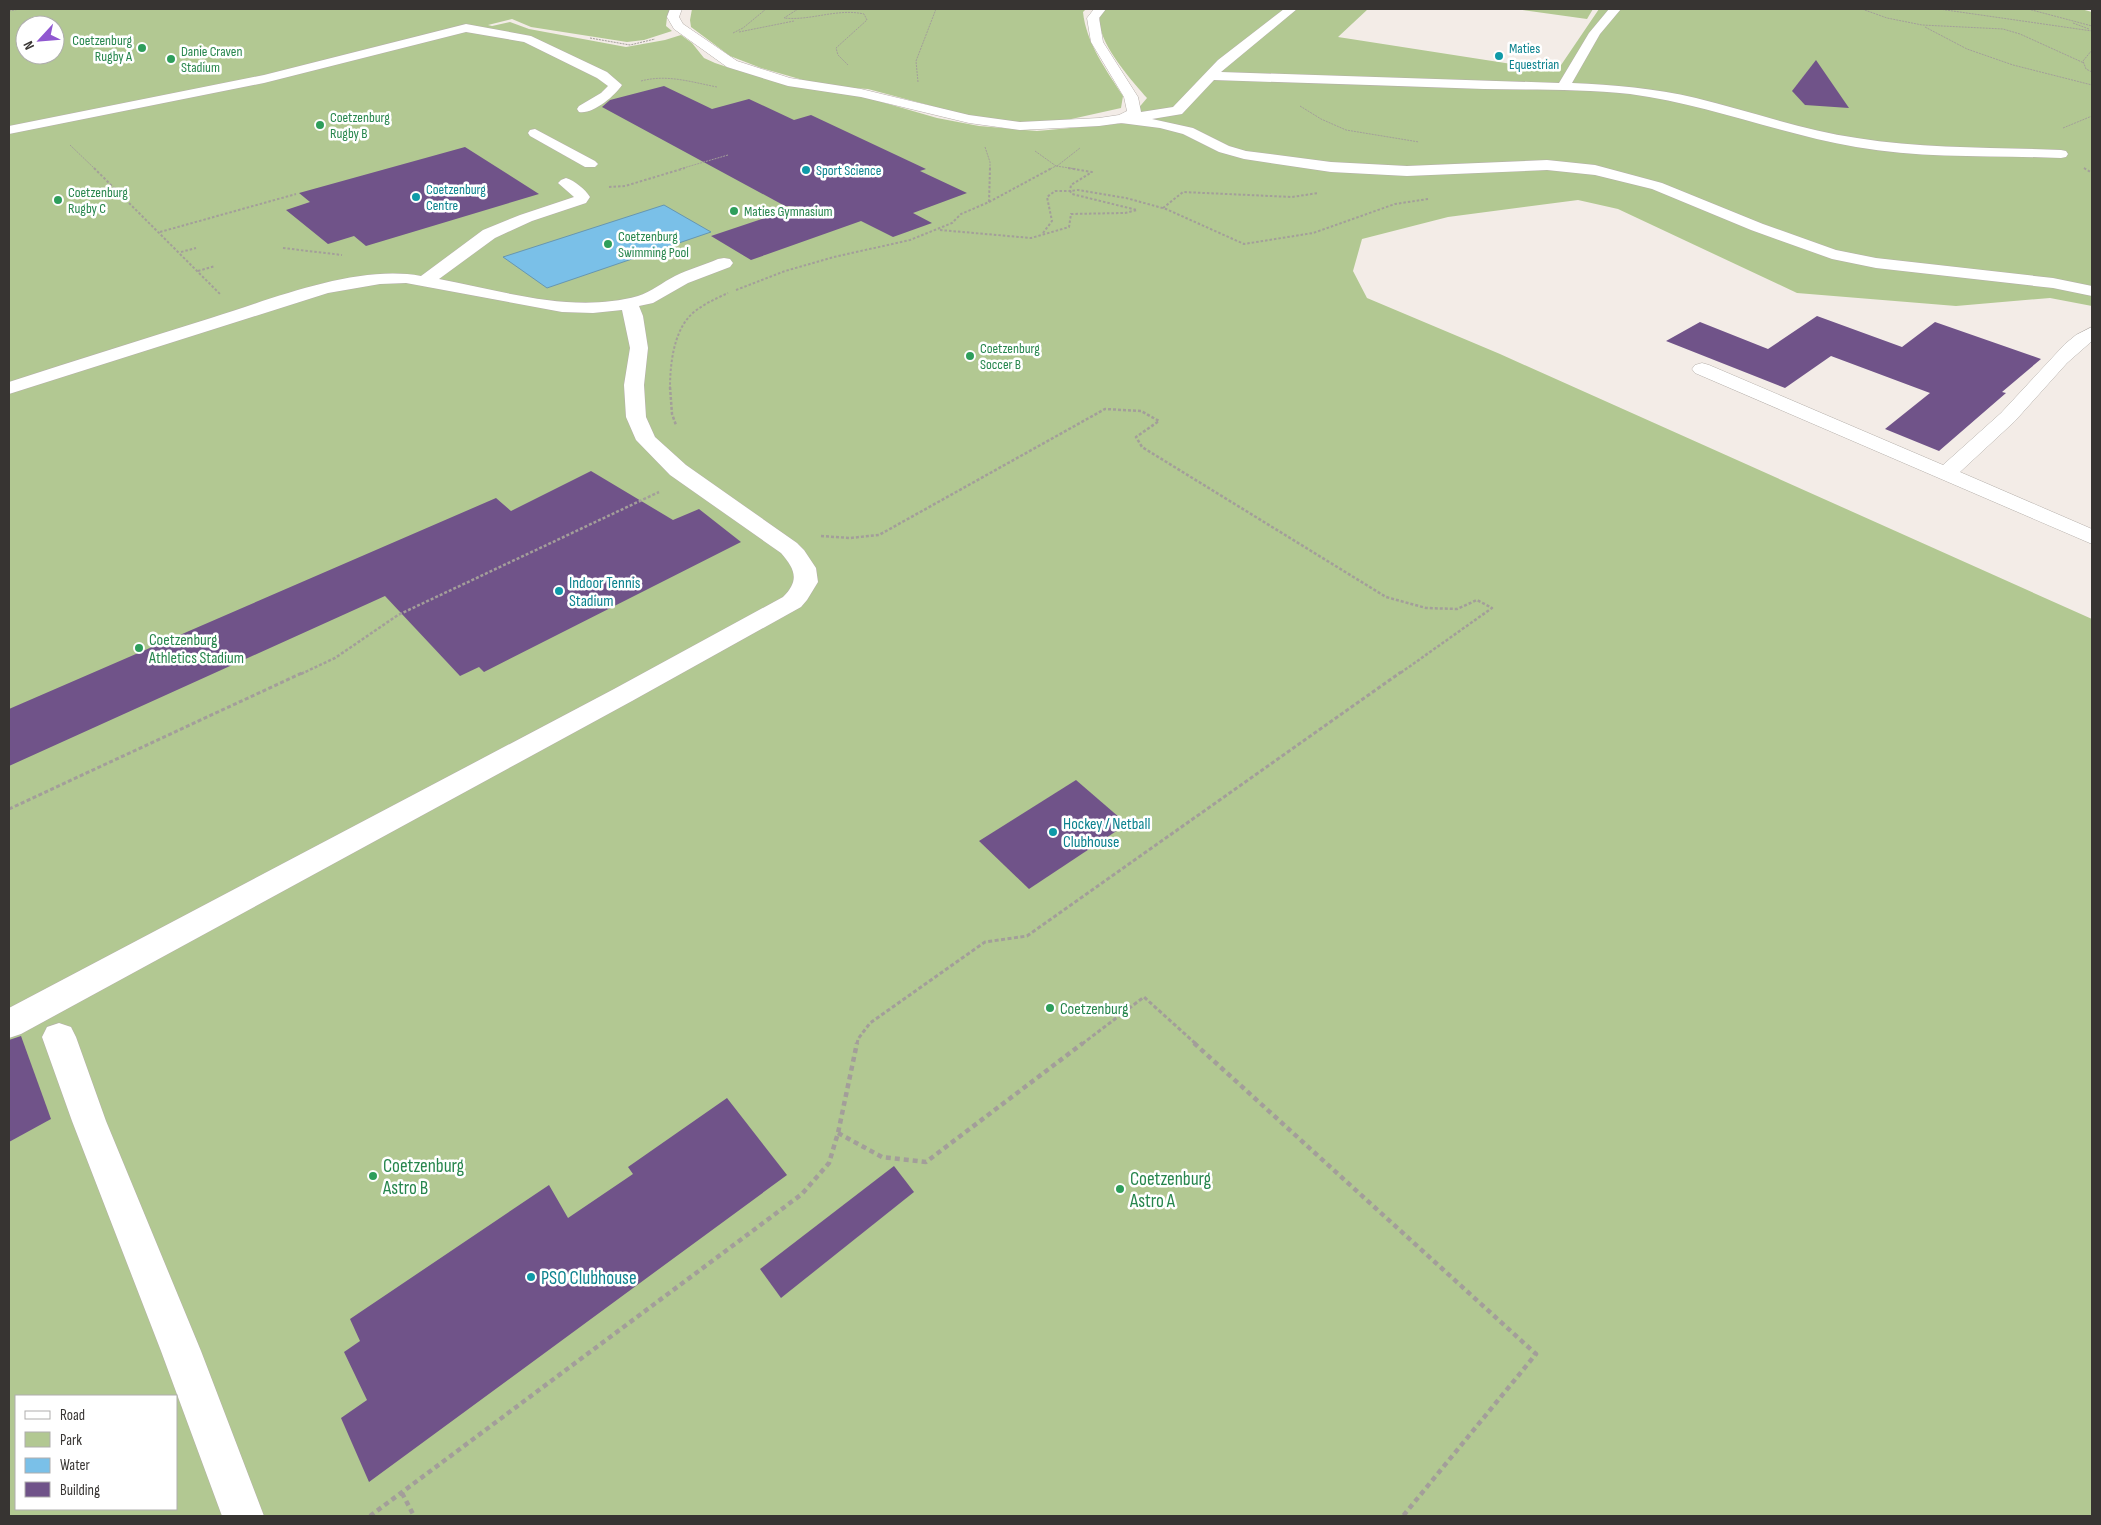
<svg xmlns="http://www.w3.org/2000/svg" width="2101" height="1525" viewBox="0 0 2101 1525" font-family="'Sofia Sans Condensed',sans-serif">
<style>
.green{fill:#b2c892;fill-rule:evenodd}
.water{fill:#7ac0e8;stroke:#6696b1}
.building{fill:#705389}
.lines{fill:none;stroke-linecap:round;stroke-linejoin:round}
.minor-casing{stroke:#b5afaa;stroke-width:1}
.path-far4{stroke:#a39e9a;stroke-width:1;stroke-dasharray:2 1;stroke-linecap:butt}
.path-far3{stroke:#a39e9a;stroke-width:2;stroke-dasharray:2.5 2;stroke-linecap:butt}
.path-far2{stroke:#a39e9a;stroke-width:2.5;stroke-dasharray:3 2;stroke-linecap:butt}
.path-far1{stroke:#a39e9a;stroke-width:3;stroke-dasharray:4 2.5;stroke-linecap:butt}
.path{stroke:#a39e9a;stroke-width:4.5;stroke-dasharray:5 4;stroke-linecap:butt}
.minor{fill:#fff;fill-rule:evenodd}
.leisure-dot{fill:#2e9e5b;stroke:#fff;stroke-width:2}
.culture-dot{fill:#0f9aa8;stroke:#fff;stroke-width:2}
.labels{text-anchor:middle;stroke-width:5;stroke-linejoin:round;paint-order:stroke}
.far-leisure-label{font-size:14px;fill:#27864d;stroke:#fff;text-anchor:start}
.far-culture-label{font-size:14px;fill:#0d838f;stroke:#fff;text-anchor:start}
.culture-label{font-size:16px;fill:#0d838f;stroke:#fff;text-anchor:start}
.leisure-label{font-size:16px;fill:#27864d;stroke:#fff;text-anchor:start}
.near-leisure-label{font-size:19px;fill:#27864d;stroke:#fff;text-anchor:start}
.near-culture-label{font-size:19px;fill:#0d838f;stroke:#fff;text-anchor:start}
</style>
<rect width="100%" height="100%" fill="#f3ece7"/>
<g class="green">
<path d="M9 9H670L667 17 666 26 672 31 644 40 627 42 531 27 512 19 488 25 492 26 510 22 529 29 626 47 665 40 681 35 692 43 704 58 715 63 733 69 854 94 937 118 979 126 1037 131 1126 123 1147 98C1133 82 1085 30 1104 9H1368L1338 37 1557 71 1599 9H2081L2092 12V306L2050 298 1956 306 1797 293 1618 209 1578 200 1448 217 1362 239 1353 271 1367 298 1500 354 2092 619V1516H9ZM25 25H55V55H25ZM16 1396H176V1509H16Z"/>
<path d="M692 9H1086L1083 12C1086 43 1107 71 1123 96L1121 108 1067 120 1040 122H1014L977 118 868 89 838 87 810 82 761 68 730 56 691 27 690 20Z"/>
<path d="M1515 9H1593L1587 19Z"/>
</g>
<path class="water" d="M664 205 711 232 547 288 503 257Z"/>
<g class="building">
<path d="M1816 60 1849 108 1805 105 1792 91Z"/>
<path d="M664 86 712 109 749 99 794 120 811 115 926 169 920 171 967 193 913 213 932 223 893 237 861 221 751 260 711 236 798 207 785 206 602 107 610 100Z"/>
<path d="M465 147 539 194 366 246 354 236 328 244 286 210 310 202 299 193Z"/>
<path d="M1817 316 1902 347 1935 322 2041 359 2002 392 2006 393 1939 451 1885 429 1930 393 1831 356 1785 388 1666 341 1700 322 1768 349Z"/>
<path d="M591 471 673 520 699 509 741 542 484 672 479 667 460 676 385 596 9 766V709L496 498 511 511Z"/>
<path d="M1076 780 1127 824 1029 889 979 841Z"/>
<path d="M21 1036 51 1119 9 1142V1040Z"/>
<path d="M727 1098 787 1175 369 1482 341 1418 367 1400 344 1352 360 1341 350 1319 549 1185 568 1218 633 1174 628 1167Z"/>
<path d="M894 1166 914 1192 781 1298 760 1269Z"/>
</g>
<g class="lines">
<g class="minor-casing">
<g id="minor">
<path d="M670 9H682L679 17 683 24 737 61 790 78 861 89 969 115 1020 122 1099 118 1119 115 1127 111 1124 97 1091 42 1087 18 1094 9H1106L1099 18 1103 42 1138 97 1141 112 1173 107 1218 60 1284 9H1297L1221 72 1559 83 1589 33 1609 9H1621L1600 34 1572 83C1614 85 1654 88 1696 98 1750 111 1802 130 1857 138 1925 149 1993 147 2061 150L2066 151 2068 154 2066 157 2061 158C1993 155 1923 159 1856 147 1779 134 1707 104 1630 94 1582 89 1532 90 1484 89 1394 86 1304 83 1214 80L1182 114 1152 119 1193 128 1229 146 1246 151 1331 162 1407 166 1547 160 1595 165 1662 183 1763 224 1836 250 1876 258 2053 278 2092 286V296L2053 288 1876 268 1832 259 1751 230 1652 189 1595 175 1547 170 1407 176 1331 172 1244 159 1219 152 1183 134 1160 128 1121 123 1099 126 1020 130 969 123 861 97 788 86 727 67 674 29 667 17Z"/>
<path d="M466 24 531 36 607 72 622 85C615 96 592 115 579 112L577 109 579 106 601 93 608 86 597 78 524 42 466 32 264 83 9 134V126L264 75Z"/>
<path d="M535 129 595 161 598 164 595 167H585L530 136 528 133 530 130Z"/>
<path d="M566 178C575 181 585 189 590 197L586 203 532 221 495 238 439 279C503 291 573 314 638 296 651 292 663 282 675 276 689 269 704 265 718 259L724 258 730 259 733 263 730 267 688 283 653 303 639 306 643 316 648 348 644 385 646 417 655 437 686 465 797 543 804 550 816 568 818 582 807 600 801 607 632 701 21 1034 9 1038V1008L614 689 783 597C800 580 795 569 781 553L670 475 636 440 626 417 624 385 630 348 622 310 593 313 562 312 406 283 380 284 328 293 9 394V382C76 360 144 339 211 318 272 299 357 264 421 276L483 230 520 215 574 197 558 183 561 180Z"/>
<path d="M2092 327V341L2067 363 2015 421 1960 472 2092 529V544L1695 373 1692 369 1695 365 1702 363 1709 365 1943 465 2001 413 2065 344 2076 335Z"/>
<path d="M59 1023 71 1027 76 1037 106 1121 201 1351 264 1516H222L161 1351 72 1121 42 1037 47 1027Z"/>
</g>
</g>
<g class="path-far4">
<path d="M798 9 784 18C811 21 837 8 864 14L867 20 836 48 838 55 848 65"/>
<path d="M1862 9 1887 18 1922 25 2003 29 2020 34 2084 63"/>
<path d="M1939 9 2092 31"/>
<path d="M2028 9 2092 26"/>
<path d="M9 11 20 9"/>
<path d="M2073 23 2089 29"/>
<path d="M1925 27 1967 49 2013 65 2092 85"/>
<path d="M739 32 794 21"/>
<path d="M733 33 743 28 766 9"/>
<path d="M590 38 630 45 655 39"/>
<path d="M2092 50 2083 61 2086 69 2092 72"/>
<path d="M641 81C667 74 691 82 717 87"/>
<path d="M918 82 916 61 936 9"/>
<path d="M1300 106 1321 119 1346 130 1419 142"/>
<path d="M2063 128 2092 116"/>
<path d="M70 145 95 169"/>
<path d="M985 147 990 162V169"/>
<path d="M1035 151 1056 166 1050 169"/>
<path d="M1056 166 1076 169"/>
<path d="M1057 166 1080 148"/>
<path d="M2084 168 2086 169"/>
<path d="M680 169 728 155"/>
</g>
<g class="path-far3">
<path d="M94 168 220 294"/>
<path d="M2084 168 2092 173"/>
<path d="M609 187 625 186 685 168"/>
<path d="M989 202 1052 168"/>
<path d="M1163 208 1183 192 1292 197 1318 193"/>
<path d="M940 230 1031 238 1069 227 1071 214 1125 213 1137 210 1072 194 1070 191 1078 190 1126 198 1166 209 1244 244 1313 233 1395 204 1428 199"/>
<path d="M160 232 296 194"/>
<path d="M1043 233 1052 221 1047 197 1055 191H1070L1071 185 1092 172 1068 168"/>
<path d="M283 248 342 255"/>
<path d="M181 252 196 248"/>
<path d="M198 271 215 266"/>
<path d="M736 290 785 271 834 257 910 240 952 223 961 214 989 202 990 168"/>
<path d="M670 389C670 366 673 336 688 318 697 307 715 299 728 293"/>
</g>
<g class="path-far2">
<path d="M670 387 672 414 676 425"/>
<path d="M821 536 850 538 879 535 1105 409 1141 411 1159 421 1136 437 1142 447 1386 597 1426 608 1457 609 1477 600 1492 608 1399 674"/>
<path d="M301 674 335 658 398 615 659 492"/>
</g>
<g class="path-far1">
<path d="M9 809 304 672"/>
<path d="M857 1044 858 1039 870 1023 985 942 1027 936 1401 672"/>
<path d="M1082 1044 1144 997 1196 1044"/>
</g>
<g class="path">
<path d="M1194 1043 1536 1354 1403 1516"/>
<path d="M838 1133 882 1157 926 1162 1083 1043"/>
<path d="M402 1493 414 1516"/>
<path d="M370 1516 802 1194 829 1163 838 1133 857 1043"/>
</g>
<use href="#minor" class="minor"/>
</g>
<g class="leisure-dot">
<circle cx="142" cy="48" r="5"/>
<circle cx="171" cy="59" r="5"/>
<circle cx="320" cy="125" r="5"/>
<circle cx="58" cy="200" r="5"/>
<circle cx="734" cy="211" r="5"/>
<circle cx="608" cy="244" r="5"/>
<circle cx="970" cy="356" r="5"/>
<circle cx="139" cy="648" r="5"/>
<circle cx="1050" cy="1008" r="5"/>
<circle cx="373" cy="1176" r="5"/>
<circle cx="1120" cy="1189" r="5"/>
</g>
<g class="culture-dot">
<circle cx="1499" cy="56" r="5"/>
<circle cx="806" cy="170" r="5"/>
<circle cx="416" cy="197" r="5"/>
<circle cx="559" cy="591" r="5"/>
<circle cx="1053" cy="832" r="5"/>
<circle cx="531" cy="1277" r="5"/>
</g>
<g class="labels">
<g class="far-leisure-label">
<text x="132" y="45" text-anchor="end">Coetzenburg<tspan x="132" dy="16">Rugby A</tspan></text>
<text x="181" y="56">Danie Craven<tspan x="181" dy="16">Stadium</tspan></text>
<text x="330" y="122">Coetzenburg<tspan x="330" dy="16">Rugby B</tspan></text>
<text x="68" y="197">Coetzenburg<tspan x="68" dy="16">Rugby C</tspan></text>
<text x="744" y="216">Maties Gymnasium</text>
<text x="618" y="241">Coetzenburg<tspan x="618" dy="16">Swimming Pool</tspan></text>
<text x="980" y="353">Coetzenburg<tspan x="980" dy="16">Soccer B</tspan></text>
</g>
<g class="far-culture-label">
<text x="1509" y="53">Maties<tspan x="1509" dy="16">Equestrian</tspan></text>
<text x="816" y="175">Sport Science</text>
<text x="426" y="194">Coetzenburg<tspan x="426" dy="16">Centre</tspan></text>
</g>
<g class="culture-label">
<text x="569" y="588">Indoor Tennis<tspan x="569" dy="18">Stadium</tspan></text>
<text x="1063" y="829">Hockey / Netball<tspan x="1063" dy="18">Clubhouse</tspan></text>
</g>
<g class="leisure-label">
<text x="149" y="645">Coetzenburg<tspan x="149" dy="18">Athletics Stadium</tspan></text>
<text x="1060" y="1014">Coetzenburg</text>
</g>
<g class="near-leisure-label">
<text x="383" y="1172">Coetzenburg<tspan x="383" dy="22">Astro B</tspan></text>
<text x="1130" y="1185">Coetzenburg<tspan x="1130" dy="22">Astro A</tspan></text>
</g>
<g class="near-culture-label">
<text x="541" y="1284">PSO Clubhouse</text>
</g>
</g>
<rect width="2101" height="1525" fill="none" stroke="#373432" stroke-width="20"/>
<rect x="15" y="1395" width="162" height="115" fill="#ffffff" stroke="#afaead"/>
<rect x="25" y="1411" width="25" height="8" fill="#ffffff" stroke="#afaead"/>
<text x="60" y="1420" font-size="15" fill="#373432">Road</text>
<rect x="25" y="1432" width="25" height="15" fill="#b2c892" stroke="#afaead"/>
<text x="60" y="1445" font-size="15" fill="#373432">Park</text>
<rect x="25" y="1458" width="25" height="15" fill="#7ac0e8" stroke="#afaead"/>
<text x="60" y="1470" font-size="15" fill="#373432">Water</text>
<rect x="25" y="1482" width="25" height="15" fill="#705389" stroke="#afaead"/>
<text x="60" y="1495" font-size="15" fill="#373432">Building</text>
<g transform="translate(40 40) rotate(244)"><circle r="24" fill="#ffffff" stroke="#afaead"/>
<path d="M0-4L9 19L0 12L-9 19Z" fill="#9058d0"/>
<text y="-8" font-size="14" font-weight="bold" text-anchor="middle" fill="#373432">N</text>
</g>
</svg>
